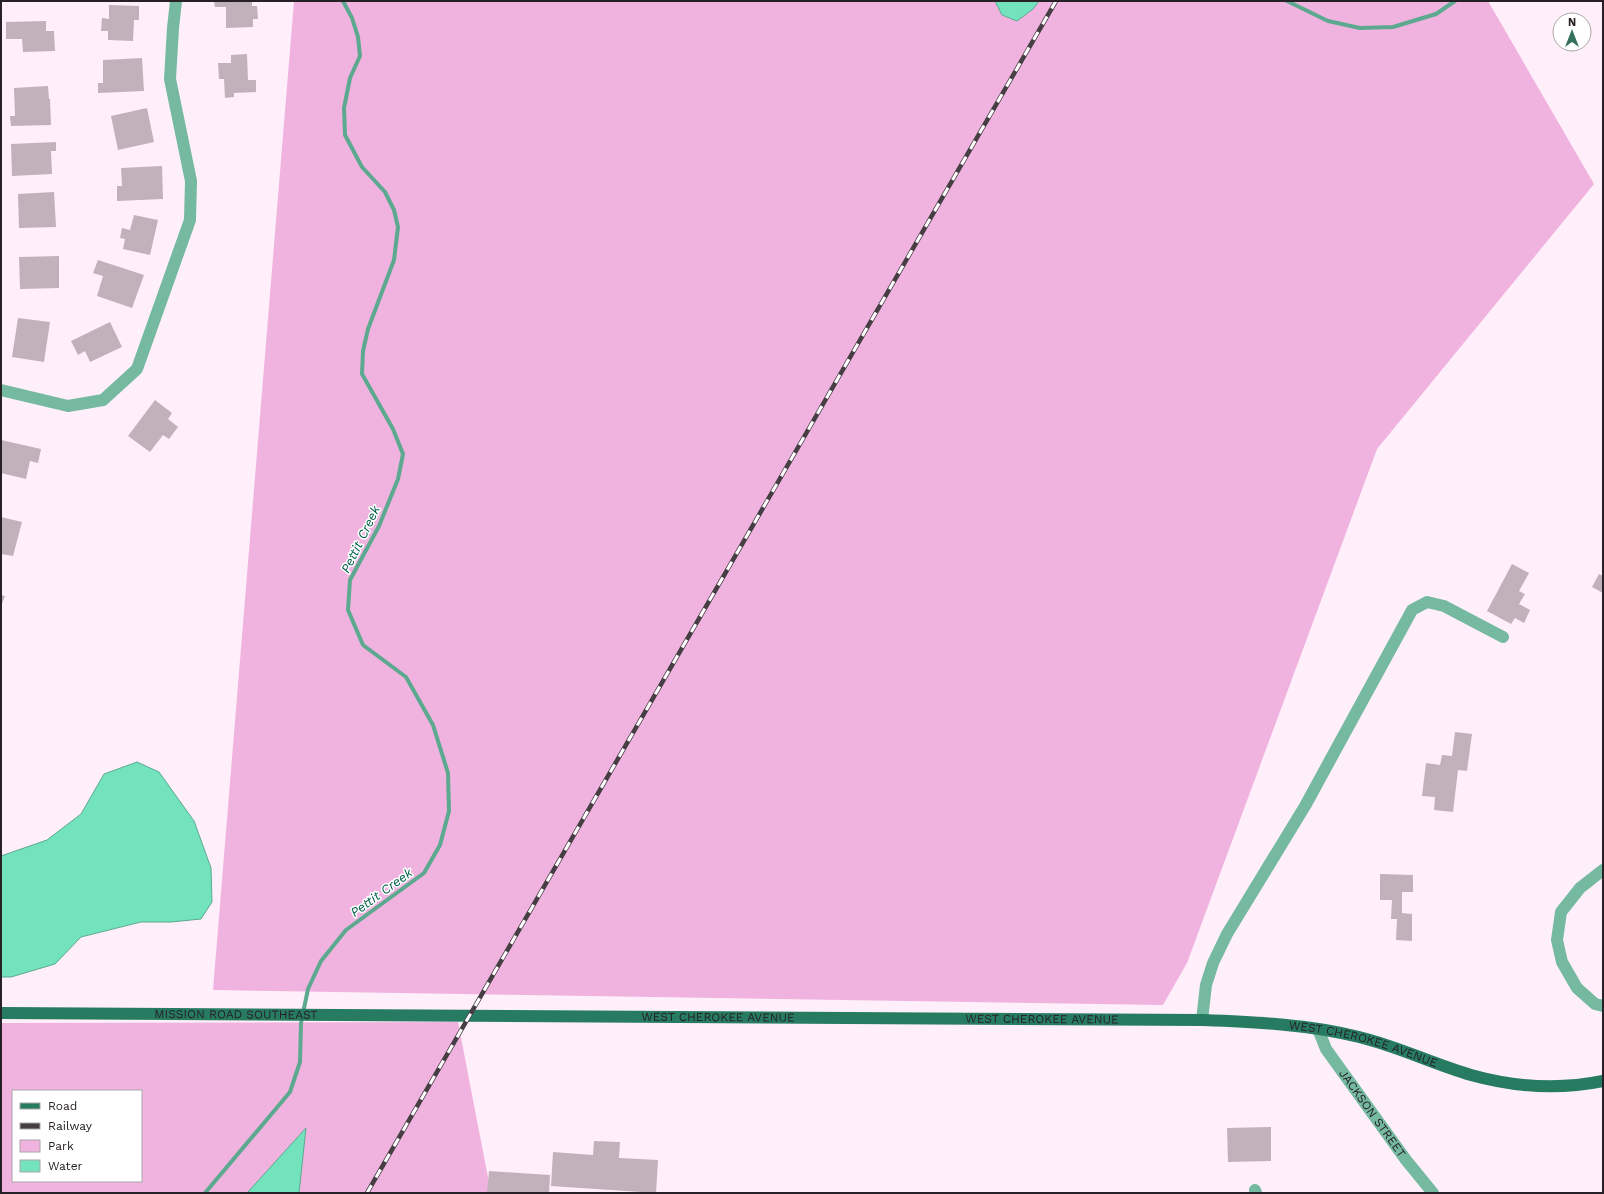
<svg xmlns="http://www.w3.org/2000/svg" width="1604" height="1194" viewBox="0 0 1604 1194" font-family="'Work Sans',sans-serif">
<style>
.green{fill:#f0b3df;fill-rule:evenodd}
.water{fill:#72e3bd;stroke:#5ca98f}
.lines{fill:none;stroke-linecap:round;stroke-linejoin:round}
.stream{stroke:#5ca98f;stroke-width:4}
.building{fill:#c0b1bb}
.minor{stroke:#74b9a0;stroke-width:12}
.major{stroke:#267b61;stroke-width:12}
.rail-casing{stroke:#453e43;stroke-width:4.5}
.rail{stroke:#fff;stroke-width:3;stroke-dasharray:9;stroke-linecap:butt}
.labels{text-anchor:middle;stroke-width:3;stroke-linejoin:round;paint-order:stroke}
.street-label{font-size:12px;fill:#272125;stroke:#fff}
.water-label{font-size:13px;font-style:italic;fill:#006149;stroke:#fff}
</style>
<rect width="100%" height="100%" fill="#ffeffa"/>
<g class="green">
<path d="M294 1H1488L1594 184 1377 449 1187 963 1163 1005 213 990Z"/>
<path d="M458 1022 491 1193H1V1023ZM13 1091H141V1181H13Z"/>
</g>
<g class="water">
<path d="M995 1H1039L1033 9 1017 21 1002 15Z"/>
<path d="M137 762 159 772 194 821 211 868 212 902 201 919 171 922H141L81 937 55 964 11 977H1V856L47 840 81 814 104 774Z"/>
<path d="M306 1128 299 1193H247Z"/>
</g>
<g class="lines">
<g class="stream">
<path d="M1287 1 1328 21 1360 28 1393 27 1436 14 1455 1"/>
<path d="M205 1193 290 1092 300 1062 301 1023 308 989 321 961 346 930 424 873 440 845 449 811 448 773 433 725 406 677 363 645 348 610 350 580 379 526 398 479 403 454 393 429 362 374 363 351 368 329 394 260 398 227 394 210 385 192 362 167 345 135 344 108 350 78 360 56 358 37 352 18 343 1"/>
</g>
</g>
<g class="building">
<path d="M214 1H252V6H257L258 19H253V27L226 28V7H215Z"/>
<path d="M109 5 139 6V20H134L133 41 108 40V31H101L102 18 109 19Z"/>
<path d="M46 21V31H54L55 51 23 52 22 39H6V22Z"/>
<path d="M247 54 248 80H256V92L234 93V97L225 98 224 79H219L218 63H231V55Z"/>
<path d="M142 58 144 91 98 93V83H103V60Z"/>
<path d="M48 86 49 99H50L51 125 11 126 10 116H15L14 88Z"/>
<path d="M147 108 154 142 118 150 111 116Z"/>
<path d="M56 142V151H51L52 174 12 176 11 144Z"/>
<path d="M162 166 163 199 117 201V186H122L121 168Z"/>
<path d="M54 192 56 227 19 228 18 194Z"/>
<path d="M134 215 158 220 150 255 123 249 125 239 120 238 122 228 130 230Z"/>
<path d="M59 256V288L20 289 19 257Z"/>
<path d="M98 260 144 275 132 308 97 296 103 276 93 273Z"/>
<path d="M18 318 50 322 44 362 12 357Z"/>
<path d="M110 322 122 347 90 362 85 351 78 355 71 341Z"/>
<path d="M155 400 172 413 168 419 178 427 169 439 163 435 150 452 128 436Z"/>
<path d="M1 440 41 449 38 463 30 461 26 479 1 473Z"/>
<path d="M1 517 22 522 13 556 1 554Z"/>
<path d="M1512 564 1529 573 1519 591 1525 594 1519 604 1530 610 1524 623 1515 618 1511 624 1487 611Z"/>
<path d="M1599 574 1603 576V593L1592 587Z"/>
<path d="M1 595 5 596 1 606Z"/>
<path d="M1455 732 1472 734 1467 771 1458 770 1453 812 1434 810 1435 797 1422 796 1426 763 1440 765 1442 755 1452 756Z"/>
<path d="M1380 874 1413 875V892H1402V913L1412 914V941L1396 940 1397 919H1391L1392 900H1380Z"/>
<path d="M1271 1127V1161L1228 1162 1227 1128Z"/>
<path d="M594 1141 620 1142 619 1158 658 1160 656 1193 551 1186 553 1152 593 1155Z"/>
<path d="M489 1171 550 1175 549 1193H487Z"/>
</g>
<g class="lines">
<g class="minor">
<path d="M1 390 68 406 103 400 137 369 190 220 191 181 170 79 173 28 176 1"/>
<path d="M1603 870 1580 888 1561 912 1557 940 1562 962 1577 988 1595 1004 1603 1006"/>
<path d="M1202 1020 1206 985 1213 963 1227 934 1305 806 1412 610 1427 602 1444 606 1503 637"/>
<path id="s1" d="M1318 1029 1326 1049 1406 1160 1433 1193"/>
<path d="M1255 1190 1256 1193"/>
</g>
<path class="major" id="s2" d="M1 1013 1202 1020C1254 1022 1308 1024 1359 1037 1397 1046 1433 1064 1471 1075 1514 1087 1559 1090 1603 1081"/>
<g class="rail-casing">
<path id="rail" d="M367 1193 1056 1"/>
</g>
<use href="#rail" class="rail"/>
</g>
<g class="labels">
<g class="street-label">
<text dy="4" stroke="none"><textPath href="#s2" startOffset="235">MISSION ROAD SOUTHEAST</textPath></text>
<text dy="4" stroke="none"><textPath href="#s2" startOffset="717">WEST CHEROKEE AVENUE</textPath></text>
<text dy="4" stroke="none"><textPath href="#s2" startOffset="1041">WEST CHEROKEE AVENUE</textPath></text>
<text dy="4" stroke="none"><textPath href="#s2" startOffset="1365">WEST CHEROKEE AVENUE</textPath></text>
<text dy="4" stroke="none"><textPath href="#s1" startOffset="101">JACKSON STREET</textPath></text>
</g>
<g class="water-label">
<text transform="translate(360 539) rotate(-64)" y="5">Pettit Creek</text>
<text transform="translate(381 892) rotate(-36)" y="5">Pettit Creek</text>
</g>
</g>
<rect width="1604" height="1194" fill="none" stroke="#272125" stroke-width="4"/>
<rect x="12" y="1090" width="130" height="92" fill="#ffffff" stroke="#a9a6a8"/>
<rect x="20" y="1103" width="20" height="6" fill="#267b61" stroke="#a9a6a8"/>
<text x="48" y="1110" font-size="12" fill="#272125">Road</text>
<rect x="20" y="1123" width="20" height="6" fill="#453e43" stroke="#a9a6a8"/>
<text x="48" y="1130" font-size="12" fill="#272125">Railway</text>
<rect x="20" y="1140" width="20" height="12" fill="#f0b3df" stroke="#a9a6a8"/>
<text x="48" y="1150" font-size="12" fill="#272125">Park</text>
<rect x="20" y="1160" width="20" height="12" fill="#72e3bd" stroke="#a9a6a8"/>
<text x="48" y="1170" font-size="12" fill="#272125">Water</text>
<g transform="translate(1572 32)"><circle r="19" fill="#ffffff" stroke="#a9a6a8"/>
<path d="M0-3L7 15L0 10L-7 15Z" fill="#35725d"/>
<text y="-6" font-size="11" font-weight="bold" text-anchor="middle" fill="#272125">N</text>
</g>
</svg>
